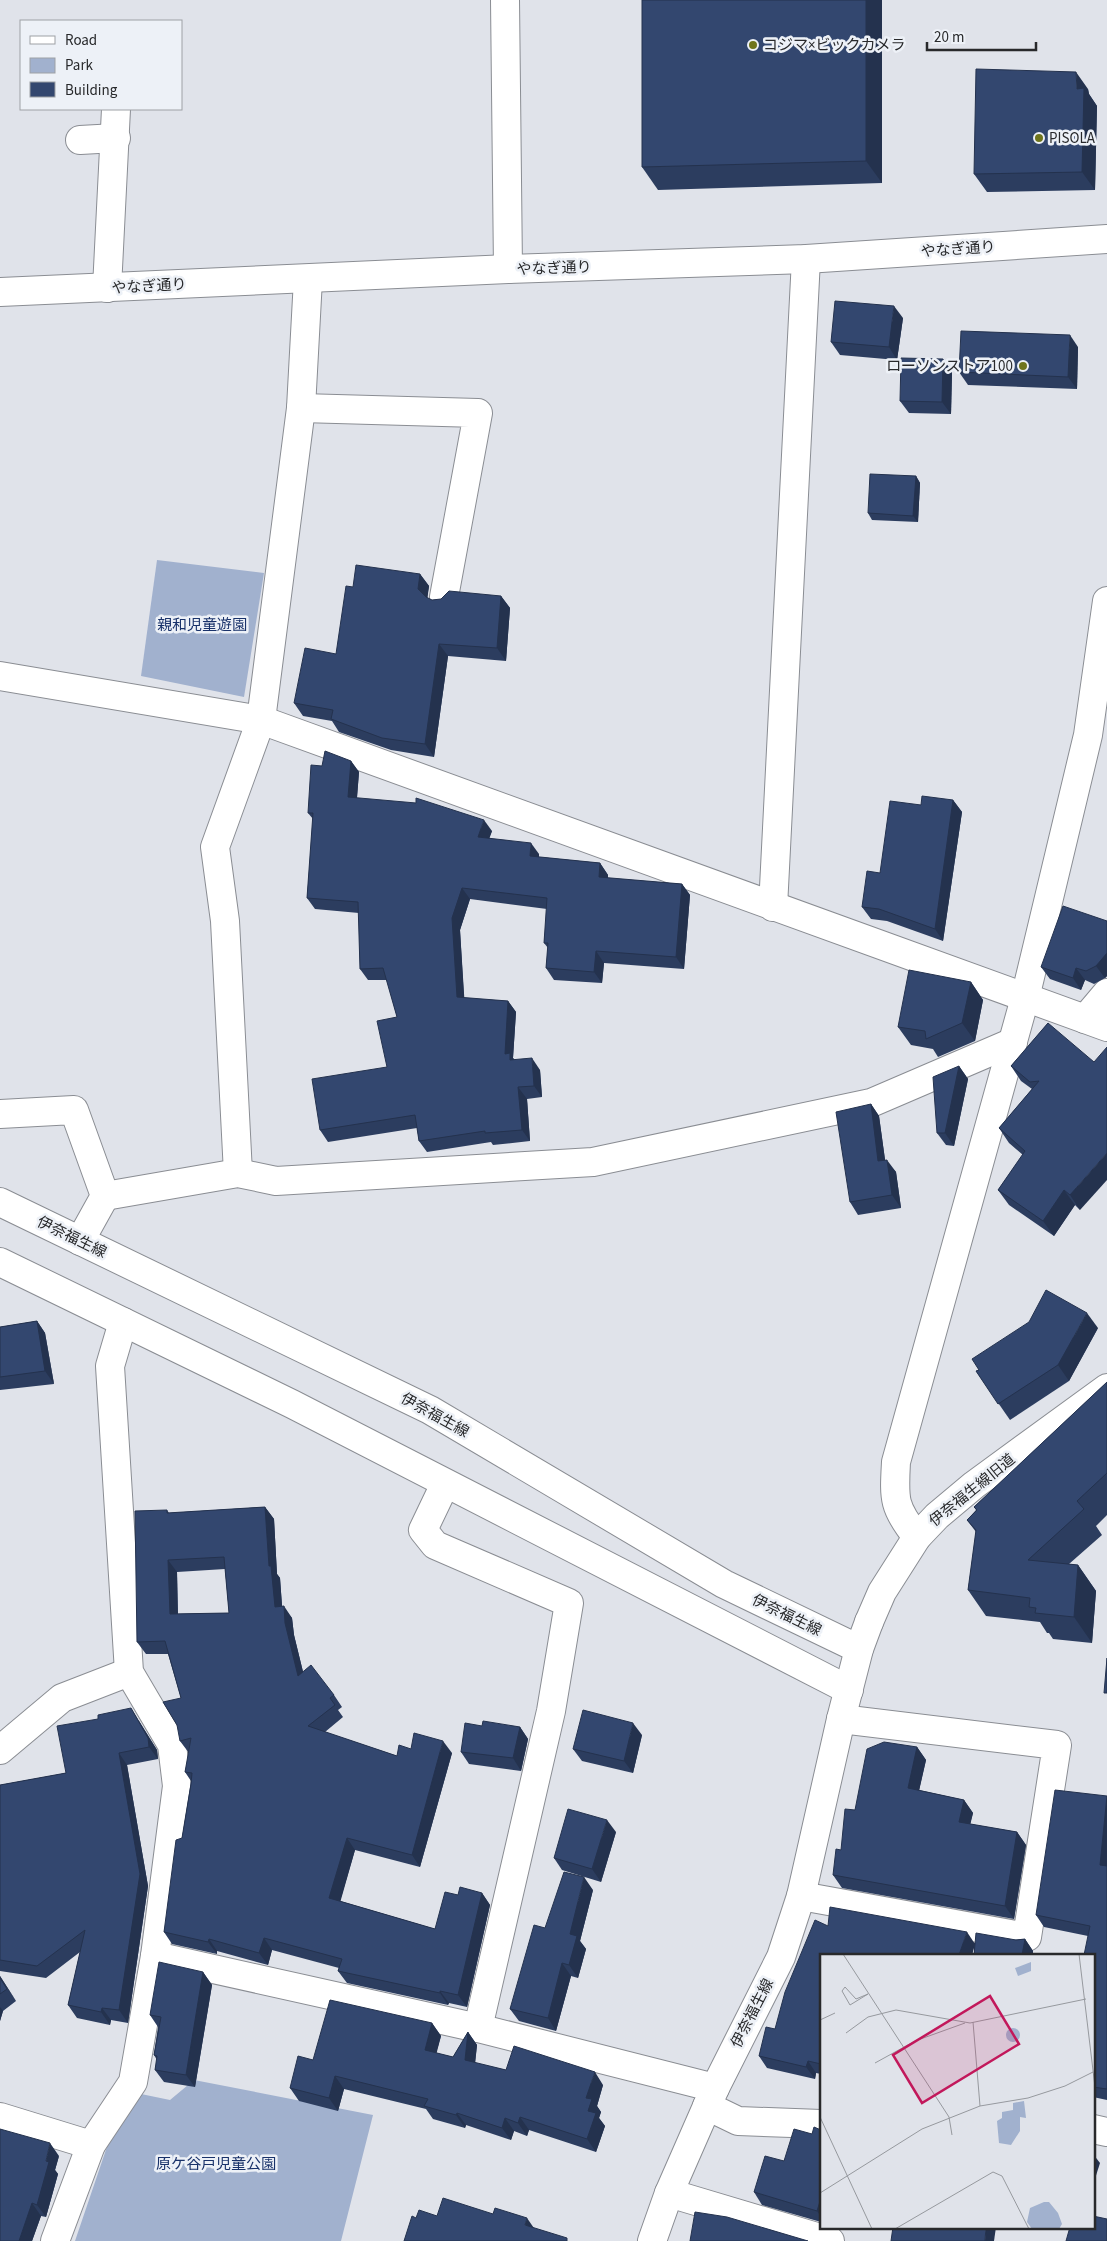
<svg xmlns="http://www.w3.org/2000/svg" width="1107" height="2241" viewBox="0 0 1107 2241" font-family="'Source Sans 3','Noto Sans JP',sans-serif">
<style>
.green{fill:#a1b1ce}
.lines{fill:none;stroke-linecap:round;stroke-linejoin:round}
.minor-casing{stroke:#8a8d93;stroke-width:30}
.major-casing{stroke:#8a8d93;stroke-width:30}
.minor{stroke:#fff;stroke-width:28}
.major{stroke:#fff;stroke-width:28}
.wall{fill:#2c3d5f;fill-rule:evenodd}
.shaded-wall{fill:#24324e}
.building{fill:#33476f;stroke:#24324e;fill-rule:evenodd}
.poi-dot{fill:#6f751d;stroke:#edf1f7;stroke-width:2}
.labels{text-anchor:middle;stroke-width:5;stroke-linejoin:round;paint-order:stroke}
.poi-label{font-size:15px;fill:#28292b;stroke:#edf1f7;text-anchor:start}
.street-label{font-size:15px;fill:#28292b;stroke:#edf1f7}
.park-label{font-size:15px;fill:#19326a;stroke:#edf1f7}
.inset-road{fill:none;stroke:#96999e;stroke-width:1}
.view{fill:#c2185b;fill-opacity:0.15;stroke:#c2185b;stroke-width:2.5}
.inset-edge{fill:none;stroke:#28292b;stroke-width:2.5}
</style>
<rect width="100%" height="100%" fill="#e0e3ea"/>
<g class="green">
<path d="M157 560 264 573 244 697 141 676Z"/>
<path d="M194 2080 373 2115 341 2241H75L112 2132 141 2094 170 2100Z"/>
</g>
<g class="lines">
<g class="minor-casing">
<g id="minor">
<path d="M505 0 508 269"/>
<path d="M80 140 116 138"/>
<path d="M107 288 116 109"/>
<path d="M0 292 508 269 806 259 1107 239"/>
<path d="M301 408 478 413 444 597"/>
<path d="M0 676 261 720 1107 1027"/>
<path d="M773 907 806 259"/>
<path d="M1085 1019 1107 993"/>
<path d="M0 1114 74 1110 105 1196 80 1241"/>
<path d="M238 1173 225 921 215 847 261 720 301 408 308 279"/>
<path d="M105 1196 238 1173 276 1181 593 1162 871 1103 1013 1042"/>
<path d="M445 1484 423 1530 435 1545 569 1603 551 1711 478 2028"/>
<path d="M917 1537C893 1507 894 1499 896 1462L1025 998 1088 735 1107 601"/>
<path d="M869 1622 882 1592 917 1537 937 1516 974 1485 1107 1388"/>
<path d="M0 1750 62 1698 129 1672"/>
<path d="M801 1896 1027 1937 1057 1745 841 1719"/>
<path d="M155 1956 478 2028 715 2088"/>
<path d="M707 2106 738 2121 821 2124"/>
<path d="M0 2117 91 2145"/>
<path d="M1093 2129 1107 2132"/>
<path d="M669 2193 830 2241"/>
<path d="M55 2241 91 2145 133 2082 155 1956 177 1786 172 1745 129 1672 110 1366 123 1322"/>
</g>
</g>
<g class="major-casing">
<g id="major">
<path d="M0 1202 430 1410 724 1584 859 1649"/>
<path d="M0 1262 292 1404 849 1690"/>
<path d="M652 2241 669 2193 715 2088 781 1957 801 1896 841 1719 859 1649 869 1622"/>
</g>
</g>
<use href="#minor" class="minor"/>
<use href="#major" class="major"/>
</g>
<g class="wall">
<path d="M882 0V183L658 190 642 167Z"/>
<path d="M1088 89 1089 94 1097 106 1095 190 987 192 974 174Z"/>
<path d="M903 318 897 360 840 355 831 342Z"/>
<path d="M1078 347 1077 389 968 385 959 372Z"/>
<path d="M943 359 952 372 951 414 909 413 900 401Z"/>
<path d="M916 476 920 483 918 522 872 520 868 513Z"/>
<path d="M420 574 429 586 427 598 432 600 501 596 510 608 506 661 448 656 434 757 391 750 339 732 332 721 303 716 294 703 336 654Z"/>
<path d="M351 761 359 772 357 798 492 831 489 838 539 854V857L600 863 608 875V878L682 884 690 895 684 969 604 963 602 983 554 980 546 968 548 948 544 943 547 909 470 899 460 930 464 998 508 1001 516 1012 513 1058 515 1060 540 1070 542 1097 527 1099 530 1141 493 1145 491 1142 427 1152 419 1141 417 1128 328 1142 320 1130 387 1067 397 1017 387 980H368L360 969 359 913 315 909 307 898 313 819 308 813 322 766Z"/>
<path d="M953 800 962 812 943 941 887 921 871 919 862 907 880 873 921 805Z"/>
<path d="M1107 921V976L1105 978 1094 984 1085 980 1081 990 1050 979 1041 967Z"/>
<path d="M971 982 983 1000 975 1041 938 1057 933 1049 911 1045 898 1027Z"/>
<path d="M1048 1023 1080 1210 1075 1205 1054 1236 1009 1205 998 1190 1023 1155 1009 1143 999 1128 1032 1089 1021 1081 1011 1066Z"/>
<path d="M959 1066 968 1079 954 1146 946 1145 937 1133Z"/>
<path d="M871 1104 879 1116 885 1160 896 1172 901 1208 858 1215 850 1202Z"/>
<path d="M37 1321 45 1333 54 1384 0 1390V1327Z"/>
<path d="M1098 1328 1069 1381 1010 1420 976 1371Z"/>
<path d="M1107 1382V1515L1096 1526 1102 1535 1069 1564 1078 1565 1096 1591 1092 1643 1053 1639 1049 1633H1047L1040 1622 986 1616 968 1590 976 1532 967 1520 976 1510 974 1507Z"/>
<path d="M265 1507 274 1519 277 1574 280 1578 282 1606 292 1618 294 1635 303 1672 334 1695 342 1707 338 1710 343 1717 325 1732 397 1756 411 1749 452 1753 420 1867 355 1850 340 1901 435 1929 458 1895 482 1893 490 1905 467 2007 449 2003 448 2005 347 1983 338 1971 339 1968 272 1950 268 1965 217 1951V1954L172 1944 164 1932 182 1838 191 1781 185 1772 189 1753 180 1741 181 1698 168 1654H146L137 1642 167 1510 169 1513ZM225 1569 229 1613 178 1614 177 1572Z"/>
<path d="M139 1721 157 1750 158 1759 127 1765 148 1886 128 2023 111 2020 110 2025 77 2018 68 2005 80 1952 46 1978 0 1971V1785L66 1773Z"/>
<path d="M482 1726 520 1727 528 1739 521 1771 469 1764 461 1752Z"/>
<path d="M642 1735 633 1773 582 1761 573 1749Z"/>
<path d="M917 1747 926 1760 919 1790 964 1800 973 1813 970 1824 1017 1832 1026 1845 1014 1919 842 1888 833 1875 855 1810Z"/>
<path d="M1107 1796V2100L1093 2097V1955L1088 1936 1044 1927 1036 1915Z"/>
<path d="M616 1832 601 1882 562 1870 554 1858Z"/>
<path d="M593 1890 580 1941 586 1949 578 1978 571 1976 556 2031 519 2021 510 2009 545 1928Z"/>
<path d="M828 1926 975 1943 1025 1939 1033 1951V1955H974V1946L972 1955H821V2074L816 2073 815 2079 767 2068 759 2056 775 2029Z"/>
<path d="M203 1972 212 1985 195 2087 164 2082 155 2070 157 2060 154 2055 158 2027 150 2015Z"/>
<path d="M0 1976 16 2001 3 2011 0 2021Z"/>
<path d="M432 2023 441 2036 436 2053 453 2057 468 2032 477 2045 475 2063 506 2070 603 2085 597 2106 601 2112 599 2118 605 2126 596 2152 529 2130 527 2136 514 2131 511 2140 466 2125 465 2128 433 2119 426 2109 344 2089 338 2111 299 2101 290 2088 313 2060Z"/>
<path d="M821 2130V2222L762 2205 754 2192 784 2161 812 2134Z"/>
<path d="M59 2156 55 2170 58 2174 46 2217 41 2216 32 2241H0Z"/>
</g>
<g class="shaded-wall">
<path d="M866 0H882V183L866 161Z"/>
<path d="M1076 72 1088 89 1089 94 1097 106 1095 190 1082 172Z"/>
<path d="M894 306 903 318 897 360 889 347Z"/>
<path d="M1070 335 1078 347 1077 389 1068 377Z"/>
<path d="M943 359 952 372 951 414 942 402Z"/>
<path d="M916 476 920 483 918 522 913 516Z"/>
<path d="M420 574 429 586 427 601 418 589Z"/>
<path d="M501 596 510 608 506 661 497 648Z"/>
<path d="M439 644 448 656 434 757 425 744Z"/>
<path d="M351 761 359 772 356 809 348 797Z"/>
<path d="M953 800 962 812 943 941 935 929Z"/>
<path d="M484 820 492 831 486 848 478 837Z"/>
<path d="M531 843 539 854 538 867 530 856Z"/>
<path d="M600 863 608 875 607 888 599 877Z"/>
<path d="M682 884 690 895 684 969 676 957Z"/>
<path d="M462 888 470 899 460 930 465 1009 457 997 452 918Z"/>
<path d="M596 951 604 963 602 983 594 972Z"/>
<path d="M1107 953V976L1105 978 1096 966Z"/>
<path d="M1076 968 1085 980 1081 990 1073 978Z"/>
<path d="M971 982 983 1000 975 1041 962 1023Z"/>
<path d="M508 1001 516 1012 513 1058 518 1065V1072L505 1054Z"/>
<path d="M532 1058 540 1070 542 1097 534 1086Z"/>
<path d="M959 1066 968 1079 954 1146 945 1133Z"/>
<path d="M518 1087 527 1099 530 1141 522 1130Z"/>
<path d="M871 1104 879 1116 887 1174 878 1161Z"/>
<path d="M1107 1153V1180L1080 1210 1070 1195Z"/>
<path d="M887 1160 896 1172 901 1208 892 1195Z"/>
<path d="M1064 1190 1075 1205 1054 1236 1043 1221Z"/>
<path d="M1087 1313 1098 1328 1069 1381 1058 1365Z"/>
<path d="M37 1321 45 1333 54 1384 45 1371Z"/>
<path d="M265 1507 274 1519 277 1574 280 1578 283 1619 275 1607 269 1566Z"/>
<path d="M168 1560 177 1572 178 1626 170 1614Z"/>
<path d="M1078 1565 1096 1591 1092 1643 1074 1617Z"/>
<path d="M284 1606 292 1618 294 1635 307 1688 298 1676 285 1623Z"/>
<path d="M131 1708 139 1721 157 1750 158 1759 149 1747Z"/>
<path d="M633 1723 642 1735 633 1773 624 1761Z"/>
<path d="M520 1727 528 1739 521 1771 513 1758Z"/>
<path d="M443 1741 452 1753 420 1867 412 1855Z"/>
<path d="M917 1747 926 1760 917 1800 908 1788Z"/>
<path d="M119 1753 127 1765 148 1886 128 2023 119 2010Z"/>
<path d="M1107 1799V1875L1100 1865Z"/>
<path d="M964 1800 973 1813 968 1834 959 1822Z"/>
<path d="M607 1820 616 1832 601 1882 592 1869Z"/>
<path d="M1017 1832 1026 1845 1014 1919 1005 1906Z"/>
<path d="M347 1838 355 1850 338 1910 329 1898Z"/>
<path d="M584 1877 593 1890 580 1941 586 1949 578 1978 569 1965 570 1934Z"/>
<path d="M482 1893 490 1905 467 2007 458 1995Z"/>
<path d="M967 1932 975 1944 972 1955H959Z"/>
<path d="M264 1938 272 1950 268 1965 259 1953Z"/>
<path d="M209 1939 217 1951V1954L208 1942Z"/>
<path d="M1025 1939 1033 1951V1955H1022Z"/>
<path d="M562 1963 571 1976 556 2031 548 2018Z"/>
<path d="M203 1972 212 1985 195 2087 186 2075Z"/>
<path d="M0 1976 16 2001 0 1978Z"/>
<path d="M440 1991 449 2003 448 2005 440 1993Z"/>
<path d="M0 2007 3 2011 0 2021Z"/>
<path d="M102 2008 111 2020 110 2025 101 2012Z"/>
<path d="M432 2023 441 2036 434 2063 425 2050Z"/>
<path d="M468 2032 477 2045 474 2073 465 2060Z"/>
<path d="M808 2061 816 2073 815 2079 806 2067Z"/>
<path d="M595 2072 603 2085 597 2106 601 2112 599 2118 605 2126 596 2152 587 2139 588 2111 586 2098Z"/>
<path d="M335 2076 344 2089 338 2111 329 2098Z"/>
<path d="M457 2113 466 2125 465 2128 456 2115Z"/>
<path d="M520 2117 529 2130 527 2136 518 2123Z"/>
<path d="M505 2118 514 2131 511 2140 502 2128Z"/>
<path d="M50 2143 59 2156 55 2170 58 2174 46 2217 37 2205 46 2161Z"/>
<path d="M1093 2154 1100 2163 1093 2185Z"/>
<path d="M821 2198V2217L817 2211Z"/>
<path d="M32 2203 41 2216 32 2241H19Z"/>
<path d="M527 2218 540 2237 525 2225Z"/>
<path d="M986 2227H996L994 2241H985Z"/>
</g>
<g class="building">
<path d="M642 0H866V161L642 167Z"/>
<path d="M976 69 1076 72 1077 89 1084 88 1082 172 974 174Z"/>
<path d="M835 301 894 306 889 347 831 342Z"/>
<path d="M961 331 1070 335 1068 377 959 372Z"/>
<path d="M901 358 943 359 942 402 900 401Z"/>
<path d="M870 474 916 476 913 516 868 513Z"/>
<path d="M356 565 420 574 418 589 426 597 432 600 441 599 449 591 501 596 497 648 439 644 425 744 382 738 331 719 333 710 294 703 305 648 336 654 346 586 353 587Z"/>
<path d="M325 751 351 761 348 797 416 803V798L484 820 478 837 531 843 530 856 600 863 599 877 682 884 676 957 596 951 594 972 546 968 548 943H544L547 898 462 888 452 918 457 997 508 1001 505 1054 510 1053V1060L532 1058 534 1086 518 1087 522 1130 485 1133V1131L419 1141 415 1115 320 1130 312 1079 387 1067 377 1021 397 1017 383 968 360 969 358 902 307 898 313 813H308L311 765 322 766Z"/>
<path d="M922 796 953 800 935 929 879 909 862 907 867 871 880 873 890 801 921 805Z"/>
<path d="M1063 906 1107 921V953L1096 966 1086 971 1076 968 1073 978 1041 967Z"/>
<path d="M909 970 971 982 962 1023 926 1039 925 1031 898 1027Z"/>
<path d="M1048 1023 1094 1062 1107 1047V1153L1070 1195 1064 1190 1043 1221 998 1190 1025 1151 999 1128 1039 1081 1030 1082 1011 1066Z"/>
<path d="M959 1066 945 1133H937L933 1077Z"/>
<path d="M871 1104 878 1161 887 1160 892 1195 850 1202 836 1112Z"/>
<path d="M1046 1290 1087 1313 1058 1365 998 1404 976 1371 979 1370 972 1359 1029 1322Z"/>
<path d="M37 1321 45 1371 0 1377V1327Z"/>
<path d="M1107 1382V1473L1077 1501 1084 1509 1028 1560 1078 1565 1074 1617 1035 1613 1036 1608 1029 1607 1030 1598 968 1590 976 1530 967 1520 977 1510 974 1507Z"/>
<path d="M265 1507 269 1566H271L275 1607 284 1606 285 1623 298 1676 311 1665 334 1695 330 1698 335 1705 308 1726 397 1756 399 1745 411 1749 414 1733 443 1741 412 1855 347 1838 329 1898 435 1929 445 1892 458 1895 460 1887 482 1893 458 1995 440 1991V1993L338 1971 342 1959 264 1938 259 1953 209 1939 208 1942 164 1932 176 1840 182 1838 191 1784 192 1773 185 1772 191 1738 180 1741 177 1725 163 1702 181 1698 165 1641 137 1642 135 1511 167 1510V1513ZM224 1557 229 1613 170 1614 168 1560Z"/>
<path d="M1107 1658V1693H1104Z"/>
<path d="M131 1708 148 1738 149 1747 119 1753 140 1874 119 2010 102 2008 101 2012 68 2005 85 1930 37 1966 0 1960V1785L66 1773 57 1726 98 1719V1715Z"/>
<path d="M583 1710 633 1723 624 1761 573 1749Z"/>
<path d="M483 1721 520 1727 513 1758 461 1752 465 1723 482 1726Z"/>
<path d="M884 1742 917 1747 908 1788 964 1800 959 1822 1017 1832 1005 1906 833 1875 836 1849 841 1850 845 1809 855 1810 867 1749Z"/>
<path d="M1055 1790 1107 1796 1100 1865 1107 1866V2089L1093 2087V1955H1084L1090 1926 1036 1915Z"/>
<path d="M568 1809 607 1820 592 1869 554 1858Z"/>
<path d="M564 1872 584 1877 570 1934 577 1936 569 1965 562 1963 548 2018 510 2009 534 1925 545 1928Z"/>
<path d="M830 1907 967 1932 959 1955H821V2064L808 2061 806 2067 759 2056 766 2027 775 2029 785 1992 815 1920 828 1926Z"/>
<path d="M976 1933 1016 1940 1025 1939 1022 1955H974Z"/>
<path d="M159 1962 203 1972 186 2075 155 2070 157 2056 154 2055 161 2017 150 2015Z"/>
<path d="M0 1978 7 1989 0 1994Z"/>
<path d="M330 2000 432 2023 425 2050 453 2057 468 2032 465 2060 506 2070 514 2046 595 2072 586 2098 592 2099 588 2111 596 2113 587 2139 520 2117 518 2123 505 2118 502 2128 457 2113 456 2115 424 2106 428 2099 335 2076 329 2098 290 2088 298 2056 313 2060Z"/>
<path d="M814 2127 821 2130V2198L817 2211 754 2192 765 2156 784 2161 794 2129 812 2134Z"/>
<path d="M0 2129 50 2143 46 2161 49 2162 37 2205 32 2203 19 2241H0Z"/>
<path d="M443 2198 493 2214 495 2208 527 2218 525 2225 567 2238V2241H404L412 2216 416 2218 419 2210 437 2216Z"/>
<path d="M695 2212 727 2217 808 2241H690Z"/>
<path d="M1093 2216 1107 2219V2241H1066L1070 2227H1093Z"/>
<path d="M893 2227H986L985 2241H891Z"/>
</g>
<g class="poi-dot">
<circle cx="753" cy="45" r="5"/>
<circle cx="1039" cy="138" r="5"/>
<circle cx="1023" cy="366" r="5"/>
</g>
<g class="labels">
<g class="poi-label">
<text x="763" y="50">コジマ×ビックカメラ</text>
<text x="1049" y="143">PISOLA</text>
<text x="1013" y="371" text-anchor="end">ローソンストア100</text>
</g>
<g class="street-label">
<text transform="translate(958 249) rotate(-4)" y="5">やなぎ通り</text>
<text transform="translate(554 268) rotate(-2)" y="5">やなぎ通り</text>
<text transform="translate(149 286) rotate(-3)" y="5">やなぎ通り</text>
<text transform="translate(72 1237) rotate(26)" y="5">伊奈福生線</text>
<text transform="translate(435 1415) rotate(29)" y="5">伊奈福生線</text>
<text transform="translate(972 1490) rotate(-39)" y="5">伊奈福生線旧道</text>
<text transform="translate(787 1615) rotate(26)" y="5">伊奈福生線</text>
<text transform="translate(752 2013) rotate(-63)" y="5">伊奈福生線</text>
</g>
<g class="park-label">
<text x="202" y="630">親和児童遊園</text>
<text x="216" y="2169">原ケ谷戸児童公園</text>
</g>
</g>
<g transform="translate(820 1954)">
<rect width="275" height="275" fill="#e0e3ea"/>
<path d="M211 8V17L198 22 195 14ZM186 81a7 7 0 1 1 14 0a7 7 0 1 1-14 0ZM204 147 206 164 200 163V177L191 191 179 189 177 167 182 164V158L193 156V149ZM224 248H229L238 259 242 270 239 275H212L207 268 210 254Z" fill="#a1b1ce"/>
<path class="inset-road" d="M23 0 129 163 132 181M259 0 275 133M25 33 36 45 48 40 30 51 22 37ZM0 66 15 59M150 69 266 45M26 79 48 63 76 56 150 69M55 109 95 87 145 69M160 152 208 144 245 132 273 118M0 163 52 275M0 239 102 175 160 152 153 68M75 275 173 218 182 222 209 275"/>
<path class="view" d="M170 42 199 90 102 149 73 101Z"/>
<rect width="275" height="275" class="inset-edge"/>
</g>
<rect x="20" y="20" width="162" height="90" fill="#edf1f7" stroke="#9ea1a5"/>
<rect x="30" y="36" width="25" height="8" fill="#ffffff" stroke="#9ea1a5"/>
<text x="65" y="45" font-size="15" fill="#28292b">Road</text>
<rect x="30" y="58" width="25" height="15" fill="#a1b1ce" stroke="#9ea1a5"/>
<text x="65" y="70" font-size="15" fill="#28292b">Park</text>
<rect x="30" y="82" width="25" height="15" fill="#33476f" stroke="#9ea1a5"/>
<text x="65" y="95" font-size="15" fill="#28292b">Building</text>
<path d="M927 42v8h109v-8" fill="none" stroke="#28292b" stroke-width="2.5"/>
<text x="934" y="42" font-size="15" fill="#28292b" stroke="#edf1f7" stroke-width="4" paint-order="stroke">20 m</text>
</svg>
